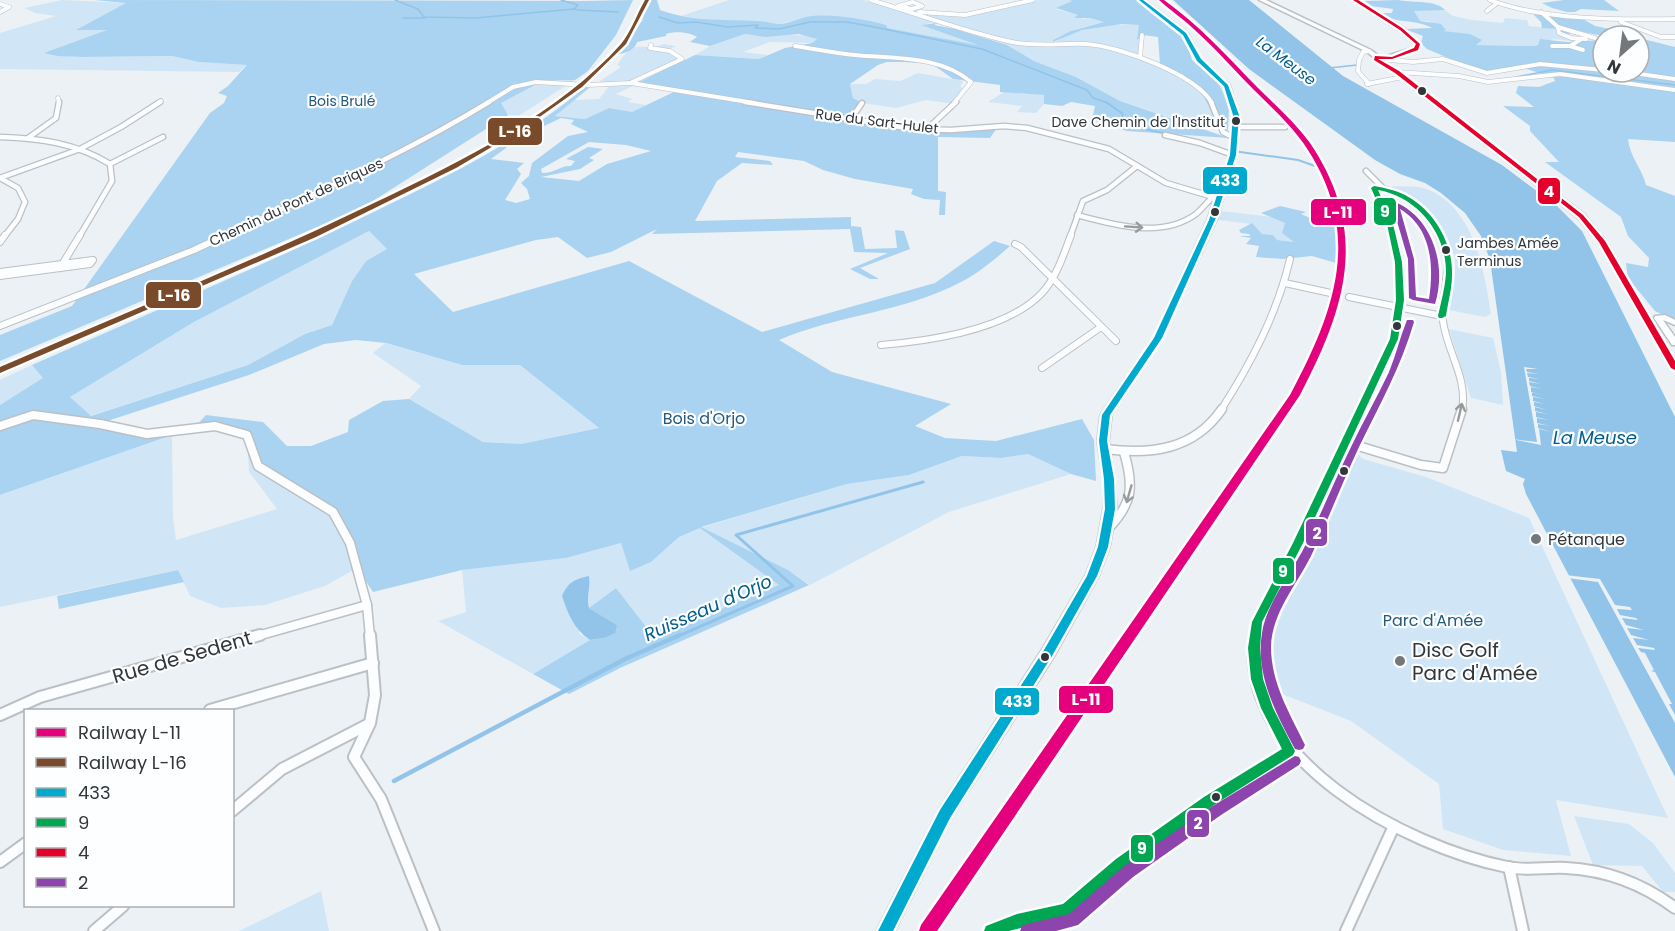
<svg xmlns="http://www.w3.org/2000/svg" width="1675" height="931" viewBox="0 0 1675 931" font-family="Poppins,sans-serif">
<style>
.green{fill:#d0e6f7}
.forest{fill:#a9d3f0;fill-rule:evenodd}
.water{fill:#91c4e8}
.pier{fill:#ecf1f5}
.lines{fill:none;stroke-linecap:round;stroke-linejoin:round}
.stream-far3{stroke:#91c4e8;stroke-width:1.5}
.stream-far2{stroke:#91c4e8;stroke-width:2}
.stream-far1{stroke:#91c4e8;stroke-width:3}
.stream{stroke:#91c4e8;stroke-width:4.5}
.minor-far4-casing{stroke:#bcc0c4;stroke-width:5}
.minor-far3-casing{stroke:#bcc0c4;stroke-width:7}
.minor-far2-casing{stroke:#bcc0c4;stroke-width:8}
.minor-far1-casing{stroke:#bcc0c4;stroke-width:11}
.minor-casing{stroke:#bcc0c4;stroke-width:14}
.tertiary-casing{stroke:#bcc0c4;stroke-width:3}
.secondary-casing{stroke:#bcc0c4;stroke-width:4}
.primary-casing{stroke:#bcc0c4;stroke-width:3}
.minor-far4{stroke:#fcfdfe;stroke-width:4}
.minor-far3{stroke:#fcfdfe;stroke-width:4.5}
.minor-far2{stroke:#fcfdfe;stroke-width:6}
.minor-far1{stroke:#fcfdfe;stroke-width:8}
.minor{stroke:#fcfdfe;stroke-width:10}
.tertiary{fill:#fcfdfe;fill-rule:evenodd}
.secondary{fill:#fcfdfe;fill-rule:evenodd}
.primary{fill:#fcfdfe;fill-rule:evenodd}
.bus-1-casing{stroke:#fcfeff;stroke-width:5}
.bus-2-casing{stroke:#fcfeff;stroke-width:5}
.bus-3-casing{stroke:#fcfeff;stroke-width:5}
.bus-4-casing{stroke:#fcfeff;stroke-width:5}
.bus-1{fill:#00a9ce;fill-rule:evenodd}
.bus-2{fill:#00a651;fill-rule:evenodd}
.bus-3{fill:#e4002b;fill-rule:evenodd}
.bus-4{fill:#8e44ad;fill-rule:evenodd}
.rail-1-casing{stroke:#fcfeff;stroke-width:5}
.rail-2-casing{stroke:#fcfeff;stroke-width:5}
.rail-1{fill:#e5007d;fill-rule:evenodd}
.rail-2{fill:#7a4b2a;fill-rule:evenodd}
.oneway{stroke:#989a9c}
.bus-dot{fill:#33373a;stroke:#fcfeff;stroke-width:2}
.poi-dot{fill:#74787b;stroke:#fcfeff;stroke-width:2}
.labels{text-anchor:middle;stroke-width:4.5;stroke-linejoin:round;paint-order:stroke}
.far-park-label{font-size:14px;fill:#265a7d;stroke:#fcfeff}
.far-street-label{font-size:14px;fill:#33373a;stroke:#fcfeff}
.bus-label{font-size:14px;fill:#33373a;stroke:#fcfeff;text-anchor:end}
.far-water-label{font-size:15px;font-style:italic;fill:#025d8c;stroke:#fcfeff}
.park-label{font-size:16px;fill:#265a7d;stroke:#fcfeff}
.poi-label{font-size:16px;fill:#33373a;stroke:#fcfeff;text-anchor:start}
.water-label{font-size:18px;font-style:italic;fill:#025d8c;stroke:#fcfeff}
.near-poi-label{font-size:20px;fill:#33373a;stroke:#fcfeff;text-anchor:start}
.near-street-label{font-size:20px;fill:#33373a;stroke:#fcfeff}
.line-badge{stroke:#fcfeff;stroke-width:2}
.badge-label{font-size:16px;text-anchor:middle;font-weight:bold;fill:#fff}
</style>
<rect width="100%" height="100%" fill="#ecf1f5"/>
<g class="green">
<path d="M62 0 127 3 79 30 109 29 50 55 82 57 172 56 199 62 247 65 239 72 0 69V33L56 16 35 13 24 8Z"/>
<path d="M729 0H864L935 22 922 25 979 45 886 28V25L835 17 811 16 780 24 756 21 733 22 681 16Z"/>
<path d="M1038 0H1069L1072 1 1056 9 1079 15 1083 19 1090 18 1106 22 1080 28 1053 40 1055 43C1072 27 1117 23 1140 25L1139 55 1098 44 1012 41 932 19 916 12 941 15 975 13Z"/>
<path d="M1413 10H1445L1453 16 1472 20 1503 23 1505 18 1527 20 1529 26 1559 29V33L1581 42 1554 39 1533 46 1475 45 1481 40 1470 35 1442 31 1428 21H1420Z"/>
<path d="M956 28 1013 43 1082 44 1126 53 1173 72 1199 90 1208 101 1214 120 1211 125 1199 127 1120 101 1076 77 1034 61 1007 45Z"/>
<path d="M745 34C770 39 793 31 818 38L812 43 770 42 743 52 768 55 759 59 695 55 710 46Z"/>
<path d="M664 44 676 46 668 50 681 57 632 82 637 84 616 94 632 99 628 102 646 105 632 112 609 108 585 119 555 116 574 100 599 99 611 84 594 85 621 67 617 65C621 60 625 53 630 49 637 44 651 50 664 44Z"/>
<path d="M918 73 963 81 960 87 965 89 954 104 926 100 896 108 862 103 853 98 850 84H866L875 79 900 81Z"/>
<path d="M546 80H575L520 115H508L500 103Z"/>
<path d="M1004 92 1045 95 1044 104 1036 113 1017 112 1022 106 988 102Z"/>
<path d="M1392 186C1403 187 1419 185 1429 190 1475 210 1484 271 1491 314L1485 317 1449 310C1451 294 1457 275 1455 259 1450 232 1415 198 1392 186Z"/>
<path d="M1221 211 1272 217 1285 223 1295 242 1277 240 1273 235 1262 234 1252 224 1218 220Z"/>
<path d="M369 231 388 249 366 261 352 281 332 325 305 334 248 365 90 416 70 397 194 322Z"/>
<path d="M1449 329 1493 338 1501 372 1503 405 1471 398Z"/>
<path d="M385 343 462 365H520L599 428 521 444 483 442 409 399 421 386 373 353Z"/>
<path d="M32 365 44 378 0 405V380Z"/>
<path d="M172 435 173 517 176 540 277 509 249 472 247 435 333 512 357 568 325 586 265 605 221 608 190 596 178 570 0 607V495Z"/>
<path d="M1349 449H1353L1363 459 1426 477 1529 518 1668 818 1556 800 1571 856 1503 850 1443 829 1439 784 1351 721 1277 692 1269 680V613L1343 466Z"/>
<path d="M1028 454 1071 474 949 512 810 585 788 570 705 530 780 585 654 637 616 588 589 608C586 597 591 588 589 576L579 633 590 640 533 674 438 621 466 612 462 570 566 558 621 543 630 570 651 562 679 537 700 528 847 484 909 475 962 456 1001 458Z"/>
<path d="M1574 816 1629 824 1653 843 1675 873V892H1663L1642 866 1593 865Z"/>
<path d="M321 891 329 931H239Z"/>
</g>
<g class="forest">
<path d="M94 0 584 1 633 0 616 35 588 71 575 80H545L501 103 508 115 362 208 0 361V335L72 306 210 113 224 103 227 96 218 93 228 86 247 65 199 62 172 56 82 57 57 56 44 53 107 30H76L126 3Z"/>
<path d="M649 0H657L660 10C693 22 723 19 757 21 765 21 773 24 780 24 791 23 801 17 812 16 836 14 863 19 886 25L887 28 978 45 921 25 938 23 934 25 955 29 1007 45 1034 61 1076 77 1120 101 1229 138 1127 131 1092 120 1095 106 1071 102 1062 106 1044 104V95L1000 92V85L953 79 932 64 905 62H887L878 65 850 84 853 98 862 103 847 120 924 132 997 128 990 138 938 137V191L946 192 945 215H939L940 200 924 199 911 194 913 189 855 179 823 170 804 161 738 152 735 157 770 161 773 165 742 163 717 181 695 221 851 217V226L861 227 865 249 897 248 895 230 904 231 910 249 860 268 879 279H870L850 269 888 253 854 252 850 229 652 234 657 229 611 252 587 258 558 237 536 240 414 274 453 312 629 261 762 332 935 283 994 241 1010 246C995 259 979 273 961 282 905 312 837 315 779 340L832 372 951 404 915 426 945 438 996 441 1082 419 1094 440 1096 481 1071 474 1028 454 1001 458 962 456 909 475 847 484 701 527 788 570 809 585 620 668 569 694 533 674 590 640 604 638 617 625 589 608 616 588 654 637 779 585 700 528 679 537 651 562 630 571 621 543 566 558 462 570 373 592 357 568 333 512 258 466 247 435 215 426 194 428 206 415 263 422 287 446H311L348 432 349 420 383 401 409 399 483 442 521 444 599 428 520 365H462L386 343 356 340 324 344 249 375 101 423 147 434 172 431V435L0 495V405L43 378 32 365C149 313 268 264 384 207 454 173 527 137 586 86L589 88 555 116 585 119 609 108 632 112 680 89 639 82 695 55 759 59 785 48 812 43 817 39 799 34 766 37 745 34 710 46 690 42 697 37C689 32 675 31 666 34V36L637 42C636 49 625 54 618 54L642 21ZM561 118 574 120 571 124 588 132 568 136 532 163 529 176 521 183 527 189 530 199 516 203 505 200 521 174 517 169 524 163 491 159 521 137ZM589 142 626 145 651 151 607 164 579 181 541 177 580 169 594 160 589 158 603 149 588 147 566 159 575 161 571 166C561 165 556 173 542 173L541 169ZM369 231 387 249 366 261 352 281 332 325 305 334 248 365 91 416 70 397 194 322Z"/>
<path d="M1069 0H1137L1152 14 1182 35 1188 45 1192 60 1219 84 1229 107 1228 130 1211 125 1214 120C1204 87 1188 81 1160 64L1158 37 1143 35 1137 40 1139 25 1122 24 1082 30 1053 42V40L1071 31 1104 22 1090 18H1074L1078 15 1056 8 1072 1Z"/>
<path d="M1398 0C1416 3 1436 0 1445 10L1414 11 1420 21 1441 24 1446 30 1443 31 1470 34 1482 40 1476 45 1533 46 1538 45 1540 39 1567 42 1603 40V72H1639V38L1675 47V142L1628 139C1630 158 1642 168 1646 185L1675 196V321L1655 311 1628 278 1626 263 1648 267 1649 258 1628 236 1621 217 1545 162H1559L1530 131V126L1503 106 1534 107 1516 93 1518 86 1539 87 1555 81 1554 78 1518 66 1491 72 1474 69 1427 49 1421 43 1423 36 1405 29 1432 28C1414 18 1397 25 1381 13H1392L1393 9 1371 6 1365 1Z"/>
<path d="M1564 0H1604L1619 11 1581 9 1575 12H1567L1552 8 1542 3Z"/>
<path d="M1531 12 1578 16 1595 26 1620 31 1617 33 1623 36H1603L1574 30 1569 31 1571 34 1559 33 1558 29 1542 28 1541 22Z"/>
<path d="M1280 206 1306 212 1301 214 1310 218 1335 219 1340 264 1312 256 1283 259 1256 257 1259 246 1246 244 1251 238 1239 236H1250L1249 234 1241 233 1239 230 1252 223 1262 234 1273 235 1277 240 1294 242 1282 233 1285 223 1261 213Z"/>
<path d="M178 570 184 582 59 609 57 596Z"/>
</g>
<g class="water">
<path d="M1173 0H1249L1343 76 1502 165 1557 206 1582 231 1675 417V777L1526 494 1523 484 1525 479 1506 471 1501 450 1517 452 1490 260 1481 236 1465 213 1441 193 1425 183 1400 174 1375 160 1296 103 1249 69Z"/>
<path d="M589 576C591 588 586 596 589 608L617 625 615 633 604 638 590 640C574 629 568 614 562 596 568 582 575 579 589 576Z"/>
</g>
<g class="pier">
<path d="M1524 367 1538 369H1526L1527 372 1539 374 1527 373 1528 377 1540 379 1529 378V381L1541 384 1529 382 1530 386 1542 389 1531 387V392L1543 395 1532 392V396L1545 399 1533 397V401L1545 404 1534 402V406L1547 410 1535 407V411L1548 414 1536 412V417L1549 420 1537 418V423L1550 426 1538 424V428L1552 432 1539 429 1541 445 1512 439 1537 442Z"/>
<path d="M1565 575 1600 579 1615 605 1630 607 1632 610 1617 609 1620 615 1636 618 1638 620 1622 618 1626 625 1644 630 1627 628 1631 635 1649 640 1633 638 1637 645 1654 648 1655 650 1638 648 1641 652 1645 653 1654 670 1651 671 1655 672 1672 704H1669L1675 715V723L1598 582 1567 578Z"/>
</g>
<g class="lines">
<g class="stream-far3">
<path d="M395 0 418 9 424 17 476 18 574 9"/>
<path d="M561 0 578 5 574 9 578 10 618 12"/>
<path d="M659 17 678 23 696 22 728 27 758 25 755 28 779 29 810 22H847L874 27 982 49 1087 90 1093 98 1108 103"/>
<path d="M403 18H425"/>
<path d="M1329 68 1357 65"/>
<path d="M1516 77 1552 70 1675 85"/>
</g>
<g class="stream-far2">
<path d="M1106 102 1123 114 1121 119 1149 130 1168 134"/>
<path d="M1226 150 1298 160 1315 166"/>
</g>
<path class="stream-far1" d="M676 637 793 586 736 535 923 482"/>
<path class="stream" d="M394 781 625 659 680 635"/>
<g class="minor-far4-casing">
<g id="minor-far4">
<path d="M871 0C918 14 965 32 1012 42 1035 47 1062 43 1086 44 1119 46 1195 74 1212 103"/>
<path d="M1490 0C1541 20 1620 20 1675 19"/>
<path d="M913 2 922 6 912 9 898 6Z"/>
<path d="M0 4 9 7 0 12"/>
<path d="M1487 11 1497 3"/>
<path d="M919 12 965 15 1033 0"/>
<path d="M1541 12 1558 27 1595 38"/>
<path d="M1621 22 1661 37H1675"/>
<path d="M1558 27 1559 33 1571 38 1586 39"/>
<path d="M795 46C815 49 835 53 855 55 893 59 940 55 971 82L954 103"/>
<path d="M1552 46H1570L1580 40"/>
<path d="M1570 46 1583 50"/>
<path d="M1369 51 1363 52 1359 60 1358 71 1369 84"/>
<path d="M1140 57 1142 35"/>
<path d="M1389 60 1413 62 1443 59 1487 73 1540 64 1603 70"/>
<path d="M1397 72 1459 76 1488 82 1560 74 1675 90"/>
<path d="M1626 72 1675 79"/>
<path d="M632 82 682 59 670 51 650 48 651 45"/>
<path d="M1367 84 1403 77"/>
<path d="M58 98 59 103"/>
<path d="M158 103 161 101"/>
<path d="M487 103 513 87 536 82 588 85 631 83 754 103"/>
</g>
</g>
<g class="minor-far3-casing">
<g id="minor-far3">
<path d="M745 102 913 129 951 130 1004 126 1027 128 1109 149 1166 183 1220 199"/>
<path d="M1211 102 1223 132 1236 139"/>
<path d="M851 119 862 103"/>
<path d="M1236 127H1285"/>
<path d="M926 130 956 102"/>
<path d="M1165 135 1200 143 1233 155"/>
<path d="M0 137C39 138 76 143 110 164L112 181 79 237"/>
<path d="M28 138 56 118 59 102"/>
<path d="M110 164 163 137"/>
<path d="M1366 171 1382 187"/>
<path d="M0 178 80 149 121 127 160 102"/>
<path d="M0 178 18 188 25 202 18 219 4 237"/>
<path d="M1077 215C1114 225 1162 239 1196 214 1202 209 1207 202 1213 197"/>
<path d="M223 237C313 194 404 154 489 102"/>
<path d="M1070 237 1083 201 1107 190 1137 166"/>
<path d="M1393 237 1374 188C1406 189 1426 209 1440 237"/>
</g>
</g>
<g class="minor-far2-casing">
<g id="minor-far2">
<path d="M1439 235C1458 271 1438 288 1443 321 1447 352 1468 378 1462 410"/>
<path d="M0 242 5 235"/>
<path d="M1015 244 1021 247 1116 341"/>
<path d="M60 268 80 235"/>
<path d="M0 272 93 260 90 264 0 276"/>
<path d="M1285 283 1335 294"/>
<path d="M1349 297 1442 316"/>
<path d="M0 326 194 250 226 235"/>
<path d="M881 345C929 341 1007 330 1042 293 1056 278 1064 254 1071 235"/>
<path d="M1042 368 1101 327"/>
<path d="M1221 410C1251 363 1277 314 1290 259"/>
<path d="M1360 410C1393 346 1412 308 1393 235"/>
</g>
</g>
<g class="minor-far1-casing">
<g id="minor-far1">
<path d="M0 426 33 415 100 424 147 434 215 426 247 435 258 466 333 512 350 543 367 605 370 637"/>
<path d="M1345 442 1421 465 1443 468 1462 409"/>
<path d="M1105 449C1151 455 1194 450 1222 409"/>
<path d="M1108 529C1133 503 1134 486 1124 452"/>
<path d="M254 637 367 605"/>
<path d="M1255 637 1262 611 1291 559 1361 409"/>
</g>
</g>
<g class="minor-casing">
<g id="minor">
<path d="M370 635 375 695 370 723 354 757 381 799 434 931"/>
<path d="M1255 635C1236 759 1407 847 1507 867 1526 871 1546 867 1566 868 1606 870 1643 884 1675 908"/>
<path d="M210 710 373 663"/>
<path d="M0 715 40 697 260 635"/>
<path d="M232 811 282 769 369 724"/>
<path d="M0 862 26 843"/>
<path d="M1509 867 1523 931"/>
<path d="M1047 916 1060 931"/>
<path d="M94 931 123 906"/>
<path d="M991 931 1017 921 1067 910 1121 863 1209 801 1289 751"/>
<path d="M1346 931 1394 826"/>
</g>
</g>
<g class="tertiary-casing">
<path id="tertiary" d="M1665 315 1675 320V325L1663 320 1675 337V345H1672L1654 318 1655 316Z"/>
</g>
<g class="secondary-casing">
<g id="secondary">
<path d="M1139 0H1144L1187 33 1201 59 1229 85 1239 115 1236 155 1216 220 1162 338 1111 415 1108 441 1114 479 1116 509 1109 547 1098 576 1053 657 950 819 894 931H877L940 809 1043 649 1086 576 1097 547 1104 509V479L1098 441 1101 415 1154 338 1208 220 1230 155 1233 115 1223 86 1197 61 1183 35Z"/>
<path d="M1353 0H1358L1403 28 1420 44 1418 50 1385 59V57L1414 48 1415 44 1399 30Z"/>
</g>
</g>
<g class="primary-casing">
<path id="primary" d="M1259 0H1266L1371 50 1584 214 1606 241 1675 359V371L1670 368 1598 242 1578 218 1367 52Z"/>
</g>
<use href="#minor-far4" class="minor-far4"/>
<use href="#minor-far3" class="minor-far3"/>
<use href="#minor-far2" class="minor-far2"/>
<use href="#minor-far1" class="minor-far1"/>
<use href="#minor" class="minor"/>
<use href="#tertiary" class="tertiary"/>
<use href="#secondary" class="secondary"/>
<use href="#primary" class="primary"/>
<g class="bus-1-casing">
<path id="bus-1" d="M1139 0H1143L1186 33 1201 59 1228 85 1239 115 1236 155 1215 220 1162 338 1110 415 1107 441 1114 479 1115 509 1108 547 1097 576 1052 656 950 818 893 931H878L940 810 1044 650 1087 576 1098 547 1105 509 1104 479 1099 441 1102 415 1154 338 1209 220 1230 155 1233 115 1224 86 1197 61 1183 35Z"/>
</g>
<g class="bus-2-casing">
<path id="bus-2" d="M1374 186C1385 188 1395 190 1405 195 1434 210 1453 243 1452 275 1452 289 1448 302 1446 316L1442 318H1439L1438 316C1441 302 1445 288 1446 274 1447 234 1418 197 1378 190L1393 224 1402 262 1404 300 1398 339 1303 543 1262 622 1260 648 1263 679 1273 708 1295 751 1293 755 1214 805 1126 867 1072 915 1009 931H984L986 926 1017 914 1063 904 1116 859 1204 797 1282 749 1261 708 1251 679 1248 648 1252 622 1293 543 1390 339 1396 300 1395 262 1387 224 1371 188Z"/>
</g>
<g class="bus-3-casing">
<path id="bus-3" d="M1353 0H1358L1402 28 1420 44 1418 50 1392 59H1378L1399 71 1583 215 1605 241 1675 361V370L1671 368 1599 242 1579 217 1395 73 1374 60 1375 56 1392 57 1414 48 1416 44 1400 30Z"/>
</g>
<g class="bus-4-casing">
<g id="bus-4">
<path d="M1395 202C1433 218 1447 266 1435 304L1413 300 1409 298 1408 259 1392 204ZM1400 209C1432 228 1434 266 1429 299L1416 297 1414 259Z"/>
<path d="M1407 320H1413L1414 322C1401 367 1379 406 1359 447 1342 483 1328 520 1311 556 1296 586 1272 612 1271 647 1271 683 1290 714 1305 745L1303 749 1299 750 1295 749C1276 714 1255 674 1262 633 1266 603 1293 571 1306 544 1322 512 1335 480 1350 449 1362 423 1377 398 1389 372 1396 355 1400 337 1407 320Z"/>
<path d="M1295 756 1299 757 1301 761 1299 765 1221 815 1133 877 1078 925 1056 931H1020L1022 926 1027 924 1069 914 1123 867 1211 807Z"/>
</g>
</g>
<use href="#bus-1" class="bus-1"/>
<use href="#bus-2" class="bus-2"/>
<use href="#bus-3" class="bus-3"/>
<use href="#bus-4" class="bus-4"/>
<g class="rail-1-casing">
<path id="rail-1" d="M1159 0H1164C1199 25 1227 56 1257 87 1275 105 1295 122 1310 143 1370 232 1346 307 1300 395L937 931H919L921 925 1290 395C1336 309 1364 232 1304 144 1290 124 1271 107 1254 90 1235 71 1217 50 1197 32 1185 20 1171 11 1159 0Z"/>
</g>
<g class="rail-2-casing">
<path id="rail-2" d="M645 0H649L626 44 582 87 524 128 456 168 316 237 0 373V367C125 313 252 262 374 203 458 163 559 114 621 44 631 32 637 14 645 0Z"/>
</g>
<use href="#rail-1" class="rail-1"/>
<use href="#rail-2" class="rail-2"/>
</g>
<defs><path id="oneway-shaft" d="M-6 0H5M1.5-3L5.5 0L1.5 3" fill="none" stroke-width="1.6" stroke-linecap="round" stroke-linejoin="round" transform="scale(1.5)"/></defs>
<g class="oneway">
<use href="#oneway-shaft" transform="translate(1134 227) rotate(4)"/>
<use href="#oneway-shaft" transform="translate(1460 412) rotate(-77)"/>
<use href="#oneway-shaft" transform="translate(1129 494) rotate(106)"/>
</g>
<g class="bus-dot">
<circle cx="1422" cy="91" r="5"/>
<circle cx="1236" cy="121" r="5"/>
<circle cx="1215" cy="212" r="5"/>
<circle cx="1446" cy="250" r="5"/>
<circle cx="1397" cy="326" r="5"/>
<circle cx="1344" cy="471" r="5"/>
<circle cx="1045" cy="657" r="5"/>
<circle cx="1216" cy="797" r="5"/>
</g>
<g class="poi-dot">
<circle cx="1536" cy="539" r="6"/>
<circle cx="1400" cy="661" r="6"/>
</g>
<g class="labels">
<g class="far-park-label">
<text x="342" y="106">Bois Brulé</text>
</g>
<g class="far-street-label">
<text transform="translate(877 121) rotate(7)" y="5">Rue du Sart-Hulet</text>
<text transform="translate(296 202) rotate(-25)" y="5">Chemin du Pont de Briques</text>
</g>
<g class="bus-label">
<text x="1225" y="127">Dave Chemin de l'Institut</text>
<text x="1457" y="248" text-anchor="start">Jambes Amée<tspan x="1457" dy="18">Terminus</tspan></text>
</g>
<g class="far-water-label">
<text transform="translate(1286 61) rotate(37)" y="5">La Meuse</text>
</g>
<g class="park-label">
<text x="704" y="424">Bois d'Orjo</text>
<text x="1433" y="626">Parc d'Amée</text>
</g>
<g class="poi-label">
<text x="1548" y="545">Pétanque</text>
</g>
<g class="water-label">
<text x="1595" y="444">La Meuse</text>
<text transform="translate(708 608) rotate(-24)" y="6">Ruisseau d'Orjo</text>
</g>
<g class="near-poi-label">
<text x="1412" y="657">Disc Golf<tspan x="1412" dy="23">Parc d'Amée</tspan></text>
</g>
<g class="near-street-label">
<text transform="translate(182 657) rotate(-16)" y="7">Rue de Sedent</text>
</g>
</g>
<g class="line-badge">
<rect x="487" y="117" width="56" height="29" rx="6" fill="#7a4b2a"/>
<rect x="1202" y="166" width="46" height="29" rx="6" fill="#00a9ce"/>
<rect x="1537" y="177" width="24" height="28" rx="6" fill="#e4002b"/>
<rect x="1373" y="197" width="24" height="29" rx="6" fill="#00a651"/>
<rect x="1310" y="198" width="57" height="28" rx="6" fill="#e5007d"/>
<rect x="145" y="281" width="57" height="28" rx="6" fill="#7a4b2a"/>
<rect x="1305" y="518" width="23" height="29" rx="6" fill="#8e44ad"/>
<rect x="1272" y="557" width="23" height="28" rx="6" fill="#00a651"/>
<rect x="1058" y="685" width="56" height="29" rx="6" fill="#e5007d"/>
<rect x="994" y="687" width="46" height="29" rx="6" fill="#00a9ce"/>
<rect x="1186" y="809" width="24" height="29" rx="6" fill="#8e44ad"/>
<rect x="1130" y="834" width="24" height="29" rx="6" fill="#00a651"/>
</g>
<g class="badge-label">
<text x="515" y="137">L-16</text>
<text x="1225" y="186">433</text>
<text x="1549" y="197">4</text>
<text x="1385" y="217">9</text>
<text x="1338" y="218">L-11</text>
<text x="174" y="301">L-16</text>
<text x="1317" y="539">2</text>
<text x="1283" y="577">9</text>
<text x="1086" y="705">L-11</text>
<text x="1017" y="707">433</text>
<text x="1198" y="829">2</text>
<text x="1142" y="854">9</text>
</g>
<rect x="24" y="709" width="210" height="198" fill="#fcfeff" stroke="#acaeb0" stroke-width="1.5"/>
<rect x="36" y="728" width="30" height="9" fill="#e5007d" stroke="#acaeb0" stroke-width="1.5"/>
<text x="78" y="739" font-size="18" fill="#33373a">Railway L-11</text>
<rect x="36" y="758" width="30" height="9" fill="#7a4b2a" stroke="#acaeb0" stroke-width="1.5"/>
<text x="78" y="769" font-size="18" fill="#33373a">Railway L-16</text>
<rect x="36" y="788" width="30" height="9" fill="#00a9ce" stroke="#acaeb0" stroke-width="1.5"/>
<text x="78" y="799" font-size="18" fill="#33373a">433</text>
<rect x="36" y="818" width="30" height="9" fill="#00a651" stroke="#acaeb0" stroke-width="1.5"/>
<text x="78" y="829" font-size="18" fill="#33373a">9</text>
<rect x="36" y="848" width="30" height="9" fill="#e4002b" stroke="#acaeb0" stroke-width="1.5"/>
<text x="78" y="859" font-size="18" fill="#33373a">4</text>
<rect x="36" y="878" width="30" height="9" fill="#8e44ad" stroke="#acaeb0" stroke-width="1.5"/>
<text x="78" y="889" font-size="18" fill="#33373a">2</text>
<g transform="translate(1621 54) rotate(208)"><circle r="28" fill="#fcfeff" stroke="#acaeb0" stroke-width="1.5"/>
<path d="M0-4.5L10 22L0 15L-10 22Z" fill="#74787b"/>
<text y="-9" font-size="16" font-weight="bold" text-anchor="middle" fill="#33373a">N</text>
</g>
</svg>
